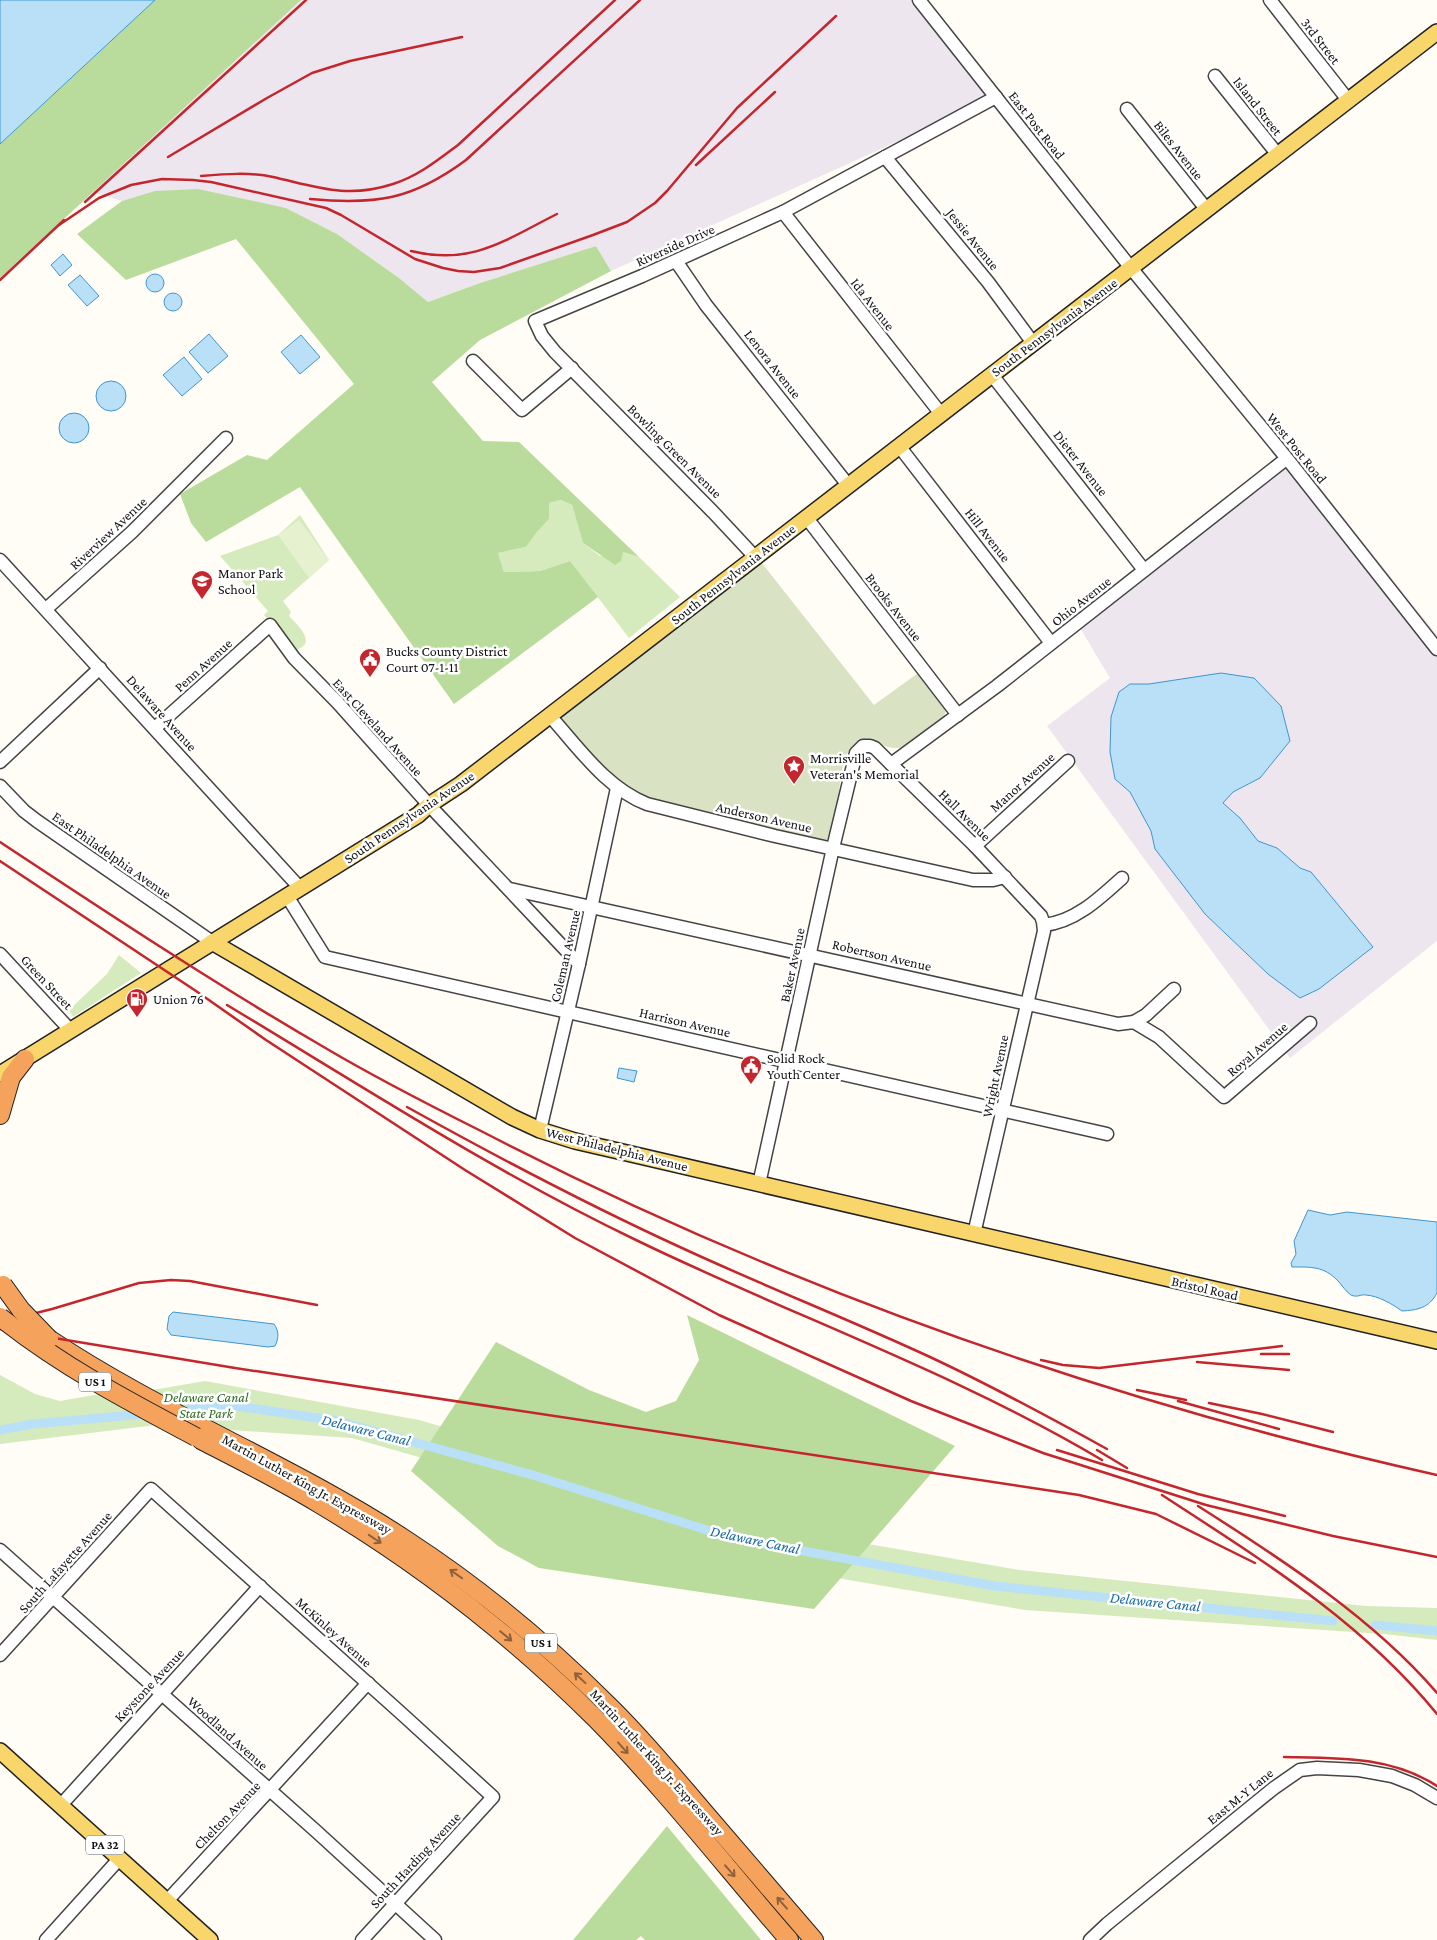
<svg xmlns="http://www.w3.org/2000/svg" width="1437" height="1940" viewBox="0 0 1437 1940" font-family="'Crimson Pro',serif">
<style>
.industrial{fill:#eee6ef}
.green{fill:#d5ebbd}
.forest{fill:#b9dc9c}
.cemetery{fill:#d9e3c4}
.pitch{fill:#e6f2cf}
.water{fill:#b9e0f7;stroke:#3f96cf}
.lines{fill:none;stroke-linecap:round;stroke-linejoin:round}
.canal{stroke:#b9e0f7;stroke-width:9}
.minor-casing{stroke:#444;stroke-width:15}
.major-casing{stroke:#222;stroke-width:18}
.highway-casing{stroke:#222;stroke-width:20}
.minor{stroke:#fff;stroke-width:12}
.major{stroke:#f9d66b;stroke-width:15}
.highway{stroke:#f5a25d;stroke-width:18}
.rail{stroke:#c4262e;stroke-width:2.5}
.highway-bridge-casing{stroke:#222;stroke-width:20;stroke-linecap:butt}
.highway-bridge{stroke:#f5a25d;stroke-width:18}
.oneway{stroke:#8e613b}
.labels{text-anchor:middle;stroke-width:5;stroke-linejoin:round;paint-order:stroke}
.shield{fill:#fff;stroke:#585858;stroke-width:1}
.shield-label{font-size:12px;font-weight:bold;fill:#111}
.street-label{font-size:14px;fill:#111;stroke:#fff}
.poi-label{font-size:14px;fill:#111;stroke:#fff;text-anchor:start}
.park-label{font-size:14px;font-style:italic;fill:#2f6b1f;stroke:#fff}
.water-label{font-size:15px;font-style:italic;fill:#1768a6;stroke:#fff}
</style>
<rect width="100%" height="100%" fill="#fffdf5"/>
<g class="industrial">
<path d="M301 0H919L996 97 611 271 596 246 480 283 428 302 399 278 337 234 286 208 164 191 122 201 92 192Z"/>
<path d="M1293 454 1437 635V941L1290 1058 1047 726 1110 678 1077 623Z"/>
</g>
<g class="green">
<path d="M561 500 572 505 583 543 600 556 623 552 639 557 680 597 629 638 570 561 540 571 504 572 498 553 526 547 537 532 549 519V503Z"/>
<path d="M300 515 329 560 283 601 291 612 289 616C298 625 319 645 294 650L264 615 268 611 220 556 278 535Z"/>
<path d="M119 955 141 973 73 1017 69 1010 107 974Z"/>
<path d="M0 1375 35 1394 60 1401 100 1394 106 1398 205 1381 419 1420 655 1489 839 1539 1020 1570 1366 1606 1437 1608V1640L1384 1634 1025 1610 831 1577 626 1516 352 1438 156 1425 0 1444Z"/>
</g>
<g class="forest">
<path d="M155 0H301L0 278V144Z"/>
<path d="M198 189 286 208 337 234 399 278 428 302 480 283 596 246 611 271 480 340 432 382 483 441 519 442 639 557 623 552 621 561 615 565 583 543 572 505 561 500 549 503V519L537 532 526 547 498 553 504 572 540 571 570 561 598 597 454 704 300 487 206 542 191 523 180 494 247 455 267 460 354 384 236 239 126 280 77 234 122 201 155 191Z"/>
<path d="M687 1315 955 1446 814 1609 539 1568 498 1546 411 1471 496 1342 589 1390 646 1412 676 1401 699 1360Z"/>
<path d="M667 1826 761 1940H645L641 1936 636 1940H573Z"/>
</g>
<path class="cemetery" d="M761 562 874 705 918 673 940 700 946 710 944 717C934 725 915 744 904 747 877 754 866 720 844 759L832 834 829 839 823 840 654 802 617 782 558 717Z"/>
<path class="pitch" d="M299 520 329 560 309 578 278 535Z"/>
<g class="water">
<path d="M0 0H155L0 144Z"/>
<path d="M63 254 72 265 60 276 51 265Z"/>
<circle cx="155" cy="283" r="9"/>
<path d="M80 275 99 296 87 306 68 285Z"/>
<circle cx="173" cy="302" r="9"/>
<path d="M209 334 228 356 208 373 189 352Z"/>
<path d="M301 335 320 357 300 374 281 352Z"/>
<path d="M184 357 202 379 182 396 163 375Z"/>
<circle cx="111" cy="396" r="15"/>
<circle cx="74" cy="428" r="15"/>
<path d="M1221 673 1254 678 1281 706 1290 741 1260 778 1233 792 1223 803 1240 818 1258 841 1277 848 1300 868 1311 872 1373 947 1319 989 1300 998 1268 974 1205 914 1155 849 1151 831 1130 792 1115 779 1110 752 1111 717 1119 692 1130 684H1149Z"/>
<path d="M619 1068 637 1071 634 1082 617 1078Z"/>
<path d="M1308 1210 1330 1215 1347 1212 1437 1222V1293C1429 1308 1418 1310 1402 1311 1392 1304 1379 1296 1366 1295 1361 1294 1357 1298 1351 1295 1346 1292 1342 1285 1338 1281 1324 1266 1311 1267 1292 1267L1291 1263 1296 1254 1294 1241Z"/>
<path d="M173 1312 274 1324C279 1331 279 1338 275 1346L268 1347 171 1335 167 1329 169 1316Z"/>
</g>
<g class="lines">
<g class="canal">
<path d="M189 1409 229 1405 338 1421 536 1476 732 1538 995 1586 1333 1621"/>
<path d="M0 1430 33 1424 144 1414"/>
<path d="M1375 1625 1437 1631"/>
</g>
<g class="minor-casing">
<g id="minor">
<path d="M919 0 1131 268 1289 461 1437 649"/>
<path d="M1270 0 1348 100"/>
<path d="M1215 76 1278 155"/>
<path d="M1127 109 1207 210"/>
<path d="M885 157 988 282 1033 343"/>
<path d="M783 212 941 414"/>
<path d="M676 261 706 305 848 485"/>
<path d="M473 361 522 410 572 368"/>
<path d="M992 375 1144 570"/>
<path d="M899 446 1051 643"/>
<path d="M806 517 958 715"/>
<path d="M755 557 713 512 555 352 542 336 535 321 642 276 783 212 996 97"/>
<path d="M0 560 300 888"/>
<path d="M46 609 132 532 226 438"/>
<path d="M550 716C579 748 606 788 647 804L775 836 973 880H993L1005 877"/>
<path d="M155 728 270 625 294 658 338 703 429 805 579 964"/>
<path d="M0 762 100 668"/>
<path d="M891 764 997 686 1286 459"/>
<path d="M0 786 24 811 37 821 212 942"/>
<path d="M975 846 1068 761"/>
<path d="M510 889 1118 1024 1134 1022 1159 1037 1224 1097 1310 1023"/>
<path d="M287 896 325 957 1107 1134"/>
<path d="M1044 925C1075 922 1100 898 1122 878"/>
<path d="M0 954 71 1031"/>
<path d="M1134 1022 1146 1015 1174 989"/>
<path d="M540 1130 579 964 617 788"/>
<path d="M759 1184 833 848 856 753 863 746H870L875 748 891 764 975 846 1041 916 1043 922 1044 931 974 1234"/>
<path d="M0 1550 317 1832 435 1940"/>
<path d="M0 1655 151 1489 402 1714 493 1797 362 1940"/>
<path d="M61 1805 260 1586"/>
<path d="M167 1901 368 1683"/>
<path d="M46 1940 120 1858"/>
<path d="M1090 1940 1107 1924 1274 1788 1300 1770 1317 1768 1359 1770 1392 1776 1415 1785 1437 1798"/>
</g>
</g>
<g class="major-casing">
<g id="major">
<path d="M212 942 512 1117 540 1130 575 1141 1437 1341"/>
<path d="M0 1074 418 815 429 805 461 784 1437 32"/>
<path d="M0 1751 210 1940"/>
</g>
</g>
<g class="highway-casing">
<g id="highway">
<path d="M0 1115 11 1077 25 1059"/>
<path d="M49 1339C163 1415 292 1465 406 1540 480 1588 547 1644 609 1706 643 1739 673 1776 704 1812 741 1855 777 1897 814 1940"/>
<path d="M201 1440C240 1460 280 1480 318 1503 419 1563 513 1636 596 1719 664 1788 725 1866 789 1940"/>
</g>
</g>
<use href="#minor" class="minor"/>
<use href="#major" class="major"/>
<use href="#highway" class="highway"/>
<g class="rail">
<path d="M168 157 267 98 312 73 350 61 462 37"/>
<path d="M696 165 775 92"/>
<path d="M201 176C225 174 250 172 273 177 317 187 347 199 393 184 418 176 438 160 458 145L615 0"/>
<path d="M310 199C376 205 412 200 466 160L640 0"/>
<path d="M85 202 306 0"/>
<path d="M59 225 99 198 131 185 162 179 193 180 211 182 326 208 341 215 415 259 443 268 458 271 474 272 500 268 593 235 627 222 655 203 667 191 737 108 836 16"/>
<path d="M411 251C472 266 505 240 557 214"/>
<path d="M0 280 64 220"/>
<path d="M0 842C106 912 212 982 322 1046 374 1077 429 1105 483 1132 785 1288 1106 1401 1437 1475"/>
<path d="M0 861 196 991 266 1040 465 1170 575 1238 719 1315 911 1401 1043 1453 1206 1505 1333 1536 1437 1557"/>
<path d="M227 1005C362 1086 494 1172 636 1240 790 1315 954 1372 1102 1460"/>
<path d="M407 1107C497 1157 588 1205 682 1248 764 1286 848 1319 930 1357 990 1385 1049 1417 1107 1449"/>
<path d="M0 1315H28L52 1309 139 1283 171 1280 190 1281 317 1305"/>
<path d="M0 1329 235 1368 1079 1495 1156 1514 1255 1563"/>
<path d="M1261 1354H1289"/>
<path d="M1041 1360 1063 1365 1099 1368 1282 1346"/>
<path d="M1197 1362 1289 1370"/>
<path d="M1137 1390 1186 1400"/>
<path d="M1178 1401 1279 1429"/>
<path d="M1209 1403 1262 1414 1333 1432"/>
<path d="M1057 1450 1198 1494 1285 1516"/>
<path d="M1097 1450 1127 1468"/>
<path d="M1162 1495C1263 1561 1360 1620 1437 1714"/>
<path d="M1198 1506C1280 1558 1374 1619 1437 1693"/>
<path d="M1284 1757C1337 1758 1391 1756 1437 1786"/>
</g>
<g class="highway-bridge-casing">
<g id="highway-bridge">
<path d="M3 1285 21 1310 49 1339"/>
<path d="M0 1317C60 1365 128 1401 196 1437"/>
</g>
</g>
<use href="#highway-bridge" class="highway-bridge"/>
</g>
<defs><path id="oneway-shaft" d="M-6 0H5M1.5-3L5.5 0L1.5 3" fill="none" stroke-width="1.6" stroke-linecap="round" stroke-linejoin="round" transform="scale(1.25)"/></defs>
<g class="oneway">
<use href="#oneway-shaft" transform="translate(375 1539) rotate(34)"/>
<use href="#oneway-shaft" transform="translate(456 1574) rotate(-145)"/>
<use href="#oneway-shaft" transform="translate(506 1636) rotate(40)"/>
<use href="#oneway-shaft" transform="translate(580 1678) rotate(-137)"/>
<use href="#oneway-shaft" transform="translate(623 1748) rotate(48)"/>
<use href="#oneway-shaft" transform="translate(730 1871) rotate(49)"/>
<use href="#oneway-shaft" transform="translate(782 1903) rotate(-131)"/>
</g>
<defs>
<g id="school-pin" transform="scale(1.125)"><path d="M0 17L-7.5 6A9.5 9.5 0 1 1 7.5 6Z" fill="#c4262e" stroke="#fff"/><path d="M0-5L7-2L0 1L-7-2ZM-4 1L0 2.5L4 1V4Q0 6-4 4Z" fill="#fff"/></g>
<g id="civic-pin" transform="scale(1.125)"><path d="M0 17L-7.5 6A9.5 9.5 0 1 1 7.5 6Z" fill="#c4262e" stroke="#fff"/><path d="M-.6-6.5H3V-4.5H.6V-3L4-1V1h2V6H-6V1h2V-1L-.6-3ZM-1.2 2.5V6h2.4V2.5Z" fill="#fff"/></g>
<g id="sight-pin" transform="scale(1.125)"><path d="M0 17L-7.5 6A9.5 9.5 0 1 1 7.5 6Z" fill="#c4262e" stroke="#fff"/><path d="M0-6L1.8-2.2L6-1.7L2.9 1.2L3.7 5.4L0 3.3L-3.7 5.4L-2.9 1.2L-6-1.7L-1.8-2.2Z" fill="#fff"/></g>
<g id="fuel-pin" transform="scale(1.125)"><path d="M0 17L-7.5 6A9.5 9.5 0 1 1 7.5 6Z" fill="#c4262e" stroke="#fff"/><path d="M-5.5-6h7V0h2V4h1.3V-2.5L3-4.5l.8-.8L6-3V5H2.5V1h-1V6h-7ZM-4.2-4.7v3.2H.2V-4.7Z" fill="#fff"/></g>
</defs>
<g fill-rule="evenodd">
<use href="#school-pin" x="202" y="581"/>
<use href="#civic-pin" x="370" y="659"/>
<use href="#sight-pin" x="794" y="766"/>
<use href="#fuel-pin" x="137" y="999"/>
<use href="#civic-pin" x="751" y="1066"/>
</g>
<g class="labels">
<g class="shield">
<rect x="79" y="1372.5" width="32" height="19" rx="4"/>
<rect x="525" y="1633.5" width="32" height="19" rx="4"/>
<rect x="86" y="1835.5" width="38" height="19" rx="4"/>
</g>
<g class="shield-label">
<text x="95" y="1386">US 1</text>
<text x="541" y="1647">US 1</text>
<text x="105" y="1849">PA 32</text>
</g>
<g class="street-label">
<text transform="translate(1321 41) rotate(52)" y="5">3rd Street</text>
<text transform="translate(1258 106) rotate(52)" y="5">Island Street</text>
<text transform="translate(1037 125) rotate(52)" y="5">East Post Road</text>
<text transform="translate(1179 150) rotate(52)" y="5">Biles Avenue</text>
<text transform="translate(973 239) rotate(51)" y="5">Jessie Avenue</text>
<text transform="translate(675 245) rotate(-24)" y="5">Riverside Drive</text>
<text transform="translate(873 304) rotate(52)" y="5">Ida Avenue</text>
<text transform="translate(1054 327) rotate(-37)" y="5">South Pennsylvania Avenue</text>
<text transform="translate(773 364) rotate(52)" y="5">Lenora Avenue</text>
<text transform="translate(1297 448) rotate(51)" y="5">West Post Road</text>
<text transform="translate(675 451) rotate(45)" y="5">Bowling Green Avenue</text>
<text transform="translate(1081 463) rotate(52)" y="5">Dieter Avenue</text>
<text transform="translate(108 533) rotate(-43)" y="5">Riverview Avenue</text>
<text transform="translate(988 535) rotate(52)" y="5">Hill Avenue</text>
<text transform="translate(733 574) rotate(-38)" y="5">South Pennsylvania Avenue</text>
<text transform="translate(1081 601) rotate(-38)" y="5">Ohio Avenue</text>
<text transform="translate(894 607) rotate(52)" y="5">Brooks Avenue</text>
<text transform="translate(203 665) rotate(-42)" y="5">Penn Avenue</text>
<text transform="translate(162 713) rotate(48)" y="5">Delaware Avenue</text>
<text transform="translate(378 727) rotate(48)" y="5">East Cleveland Avenue</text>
<text transform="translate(1022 782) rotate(-42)" y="5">Manor Avenue</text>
<text transform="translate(965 815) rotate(45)" y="5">Hall Avenue</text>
<text transform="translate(409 817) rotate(-34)" y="5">South Pennsylvania Avenue</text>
<text transform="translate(764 817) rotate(13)" y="5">Anderson Avenue</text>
<text transform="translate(112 855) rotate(35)" y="5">East Philadelphia Avenue</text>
<text transform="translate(882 955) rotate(13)" y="5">Robertson Avenue</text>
<text transform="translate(565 956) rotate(-77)" y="5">Coleman Avenue</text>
<text transform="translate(792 965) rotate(-78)" y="5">Baker Avenue</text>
<text transform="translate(47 982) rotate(47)" y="5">Green Street</text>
<text transform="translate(685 1022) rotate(13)" y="5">Harrison Avenue</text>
<text transform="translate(1257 1049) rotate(-41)" y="5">Royal Avenue</text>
<text transform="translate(995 1076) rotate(-78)" y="5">Wright Avenue</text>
<text transform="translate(617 1149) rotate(14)" y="5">West Philadelphia Avenue</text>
<text transform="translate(1205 1288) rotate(13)" y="5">Bristol Road</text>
<text transform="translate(307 1484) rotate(29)" y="5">Martin Luther King Jr. Expressway</text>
<text transform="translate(65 1562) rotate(-48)" y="5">South Lafayette Avenue</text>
<text transform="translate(334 1632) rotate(42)" y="5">McKinley Avenue</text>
<text transform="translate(149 1685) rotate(-47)" y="5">Keystone Avenue</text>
<text transform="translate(228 1733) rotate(42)" y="5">Woodland Avenue</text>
<text transform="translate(657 1762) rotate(48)" y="5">Martin Luther King Jr. Expressway</text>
<text transform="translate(1240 1796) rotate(-39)" y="5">East M-Y Lane</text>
<text transform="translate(227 1815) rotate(-46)" y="5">Chelton Avenue</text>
<text transform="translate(415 1860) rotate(-47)" y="5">South Harding Avenue</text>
</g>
<g class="poi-label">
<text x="218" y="578">Manor Park<tspan x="218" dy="16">School</tspan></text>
<text x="386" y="656">Bucks County District<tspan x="386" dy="16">Court 07-1-11</tspan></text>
<text x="810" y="763">Morrisville<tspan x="810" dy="16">Veteran's Memorial</tspan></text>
<text x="153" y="1004">Union 76</text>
<text x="767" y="1063">Solid Rock<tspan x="767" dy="16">Youth Center</tspan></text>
</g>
<g class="park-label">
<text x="206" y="1402">Delaware Canal<tspan x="206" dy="16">State Park</tspan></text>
</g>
<g class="water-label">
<text transform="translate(366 1430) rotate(14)" y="5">Delaware Canal</text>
<text transform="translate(755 1540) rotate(12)" y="5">Delaware Canal</text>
<text transform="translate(1155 1602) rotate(6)" y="5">Delaware Canal</text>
</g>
</g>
</svg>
